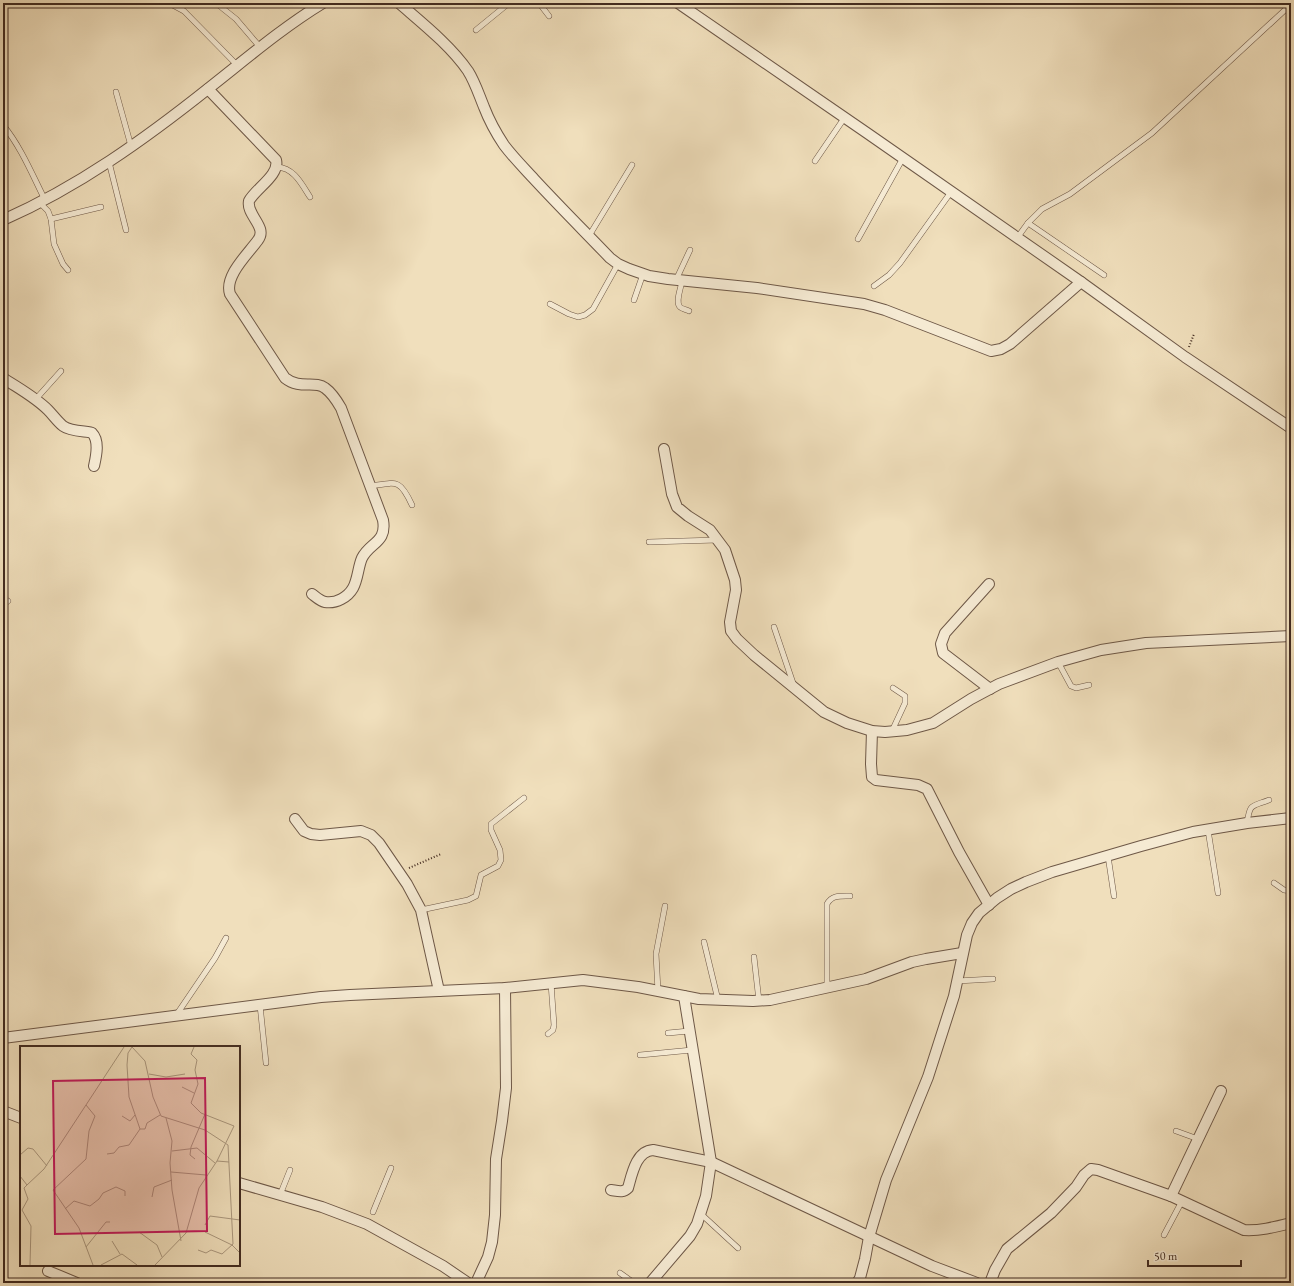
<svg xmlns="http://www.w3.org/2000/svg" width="1294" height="1286" viewBox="0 0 1294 1286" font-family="'EB Garamond',serif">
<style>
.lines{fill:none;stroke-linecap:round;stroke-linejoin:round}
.lane-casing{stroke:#6e5847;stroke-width:6}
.street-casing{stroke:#6e5847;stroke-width:12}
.path{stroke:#422b20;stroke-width:2;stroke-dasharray:1 2;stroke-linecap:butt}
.lane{stroke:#f5ead3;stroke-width:5}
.street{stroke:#f5ead3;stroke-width:10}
.inset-road{fill:none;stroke:#aa977e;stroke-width:1}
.view{fill:#c2185b;fill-opacity:0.15;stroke:#c2185b;stroke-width:2}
.inset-edge{fill:none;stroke:#422b20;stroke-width:2}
</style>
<rect width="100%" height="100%" fill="#f0dfbc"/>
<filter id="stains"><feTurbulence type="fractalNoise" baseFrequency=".005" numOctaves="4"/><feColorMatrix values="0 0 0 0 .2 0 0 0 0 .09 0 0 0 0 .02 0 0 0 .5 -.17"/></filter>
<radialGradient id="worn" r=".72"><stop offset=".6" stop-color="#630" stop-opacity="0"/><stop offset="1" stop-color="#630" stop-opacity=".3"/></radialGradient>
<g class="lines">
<g class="lane-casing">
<g id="lane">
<path d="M169 3 184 11 237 65"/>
<path d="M216 3 236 19 260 47"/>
<path d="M539 3 549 16"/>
<path d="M476 30 509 3"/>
<path d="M116 92 131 146"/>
<path d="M3 125C21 147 32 174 45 200"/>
<path d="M815 161 845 117"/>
<path d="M109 162 126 230"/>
<path d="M277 167C294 168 301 183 310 197"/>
<path d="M39 202 48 211 51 219 54 244 63 264 68 270"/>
<path d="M51 219 101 207"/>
<path d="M1028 223 1104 275"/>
<path d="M589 236 632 165"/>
<path d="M1017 238 1028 223 1042 209 1070 194 1152 133 1286 9"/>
<path d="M858 239 903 158"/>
<path d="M676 280 690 250"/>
<path d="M682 281C681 288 675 302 680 307 682 309 687 310 689 311"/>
<path d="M874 286 889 275 900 263 951 192"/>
<path d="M634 300 643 274"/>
<path d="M550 304 569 314 578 317 585 315 593 309 618 264"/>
<path d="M35 400 61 371"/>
<path d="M371 486C397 482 400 479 412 505"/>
<path d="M649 542 717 540"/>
<path d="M3 605 8 601"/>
<path d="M774 627 794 686"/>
<path d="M1058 662 1071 686 1076 688 1089 685"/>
<path d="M892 731 905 703V696L893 688"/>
<path d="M1247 823C1250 803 1251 807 1269 800"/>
<path d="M1208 830 1218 893"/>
<path d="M1108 856 1114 896"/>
<path d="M1274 883 1284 890 1291 891"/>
<path d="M421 910 468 900 476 896 481 875 498 866 501 860 500 850 491 830V824L524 798"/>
<path d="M704 942 718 1000"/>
<path d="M754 957 759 1001"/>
<path d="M957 981 993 979"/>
<path d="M827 987V904C832 895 840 896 850 896"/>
<path d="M658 991 656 954 665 906"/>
<path d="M260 1005 266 1063"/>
<path d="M177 1014 215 958 226 938"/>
<path d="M668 1033 689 1031"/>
<path d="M548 1034 553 1030 554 1025 551 983"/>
<path d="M640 1055 692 1050"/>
<path d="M1176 1131 1198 1139"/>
<path d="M280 1195 290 1170"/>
<path d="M373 1212 391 1168"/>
<path d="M701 1214 738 1248"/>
<path d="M1164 1235 1182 1201"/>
<path d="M620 1273 634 1283"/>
</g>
</g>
<g class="street-casing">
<g id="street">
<path d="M399 3C422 23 451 46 468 71 475 82 479 95 484 107 489 120 496 133 504 145 513 157 524 168 534 179 559 206 585 232 610 258L618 264 629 269 649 276 668 279 757 288 864 304 885 310 991 351 1001 349 1010 344 1081 282"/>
<path d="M678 3 867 133 1081 282 1185 357 1291 428"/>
<path d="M208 89 276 160C280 175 255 189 249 201 246 215 268 227 258 240 248 254 224 276 230 294L285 378C300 390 315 380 325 388 332 393 337 401 341 408L383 520C387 543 370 542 362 558 358 567 358 579 353 588 348 597 336 604 325 602 320 601 316 597 312 594"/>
<path d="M3 220C78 187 145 139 209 88 246 59 282 28 323 3"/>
<path d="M3 378C18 388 35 397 48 410 53 415 57 421 63 426 71 432 89 431 92 433 100 441 96 457 94 466"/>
<path d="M664 449 672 494 677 507 688 516 710 530 725 550 735 580 736 590 730 622 731 631 737 639 754 655 824 712 847 723 872 731 885 732 907 730 933 723 971 699 999 684 1058 662 1101 650 1146 643 1291 636"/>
<path d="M989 584 945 633 941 644 943 653 990 689"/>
<path d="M872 731 871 764 872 777 876 780 918 785 927 789 959 852 989 905"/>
<path d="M295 819 304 831 311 834 320 835 361 831 371 835 379 843 407 884 421 910 439 991"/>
<path d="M3 1038 321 997 350 995 505 988 583 980 638 987 699 999 753 1001 770 1000 866 979 912 962 926 959 962 953"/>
<path d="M3 1111 21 1118"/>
<path d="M239 1183 322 1207 367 1224 443 1266 468 1283"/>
<path d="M611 1190C618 1191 623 1193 628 1188 632 1174 636 1151 653 1150L711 1162 932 1266 977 1283"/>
<path d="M1171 1196 1221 1091"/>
<path d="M48 1271 77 1283"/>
<path d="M476 1283 488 1257 492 1242 495 1215 496 1159 502 1121 506 1088 505 988"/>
<path d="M650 1283 690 1236 697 1224 706 1196 711 1162 684 996"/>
<path d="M857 1283 860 1278 865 1259 869 1237 886 1180 928 1077 954 996 967 935 972 923 979 913 997 898 1011 889 1026 882 1052 872 1141 846 1193 832 1247 823 1291 818"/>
<path d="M990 1283 995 1270 1007 1249 1051 1213 1076 1187 1084 1175 1091 1169 1098 1170 1171 1196 1244 1230C1260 1231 1275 1227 1291 1223"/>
</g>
</g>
<g class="path">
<path d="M1189 347 1194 334"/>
<path d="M409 868 441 854"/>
</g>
<use href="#lane" class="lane"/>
<use href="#street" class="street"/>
</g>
<g transform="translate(20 1046)">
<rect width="220" height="220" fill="#f0dfbc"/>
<path class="inset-road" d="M112 1 125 15 133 51 141 70 185 84 208 99 213 198 202 208 191 204 186 207 178 204M129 28 146 31 165 28M162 41 174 47M66 59 75 70 69 85 66 113 33 144 59 182 73 219M102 70 110 75 115 69M146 72 152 95 150 117 152 144 161 195M120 83H125L127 77 140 69M152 105 177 102 195 117M87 108 94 107 99 101 109 99 120 83 109 51 107 19 108 7 112 1M0 109 8 102 13 103 27 120M175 113 170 109 171 101 185 68M197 115 209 116M151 126 186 129M0 130 7 139 24 123 104 1M7 139 4 142 8 153 2 164 11 180 10 219M132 151 134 141 152 134M45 163 54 155 70 160 79 153 83 147 96 141 105 145V150M185 179 190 170 220 174M119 186 137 199 142 211M185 186 212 199 220 207M92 195 100 208M66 201 86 176H90M81 219 102 208 117 219M135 219 166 187 179 142 197 115 214 80 181 67 171 57 178 38 175 24 177 14 171 8 174 1"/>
<path class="view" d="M185 32 187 185 35 188 33 35Z"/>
<rect width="220" height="220" class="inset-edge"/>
</g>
<rect width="1294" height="1286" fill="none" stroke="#f0dfbc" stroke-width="16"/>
<rect x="4" y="4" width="1286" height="1278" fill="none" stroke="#422b20" stroke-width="2"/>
<rect x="8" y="8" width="1278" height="1270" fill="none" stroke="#422b20"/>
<path d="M1148 1260v6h93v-6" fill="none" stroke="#422b20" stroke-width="2"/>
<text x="1154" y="1260" font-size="12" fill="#422b20" stroke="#f5ead3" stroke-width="3" paint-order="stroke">50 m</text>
<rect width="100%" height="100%" filter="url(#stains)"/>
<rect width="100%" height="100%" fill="url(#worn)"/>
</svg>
